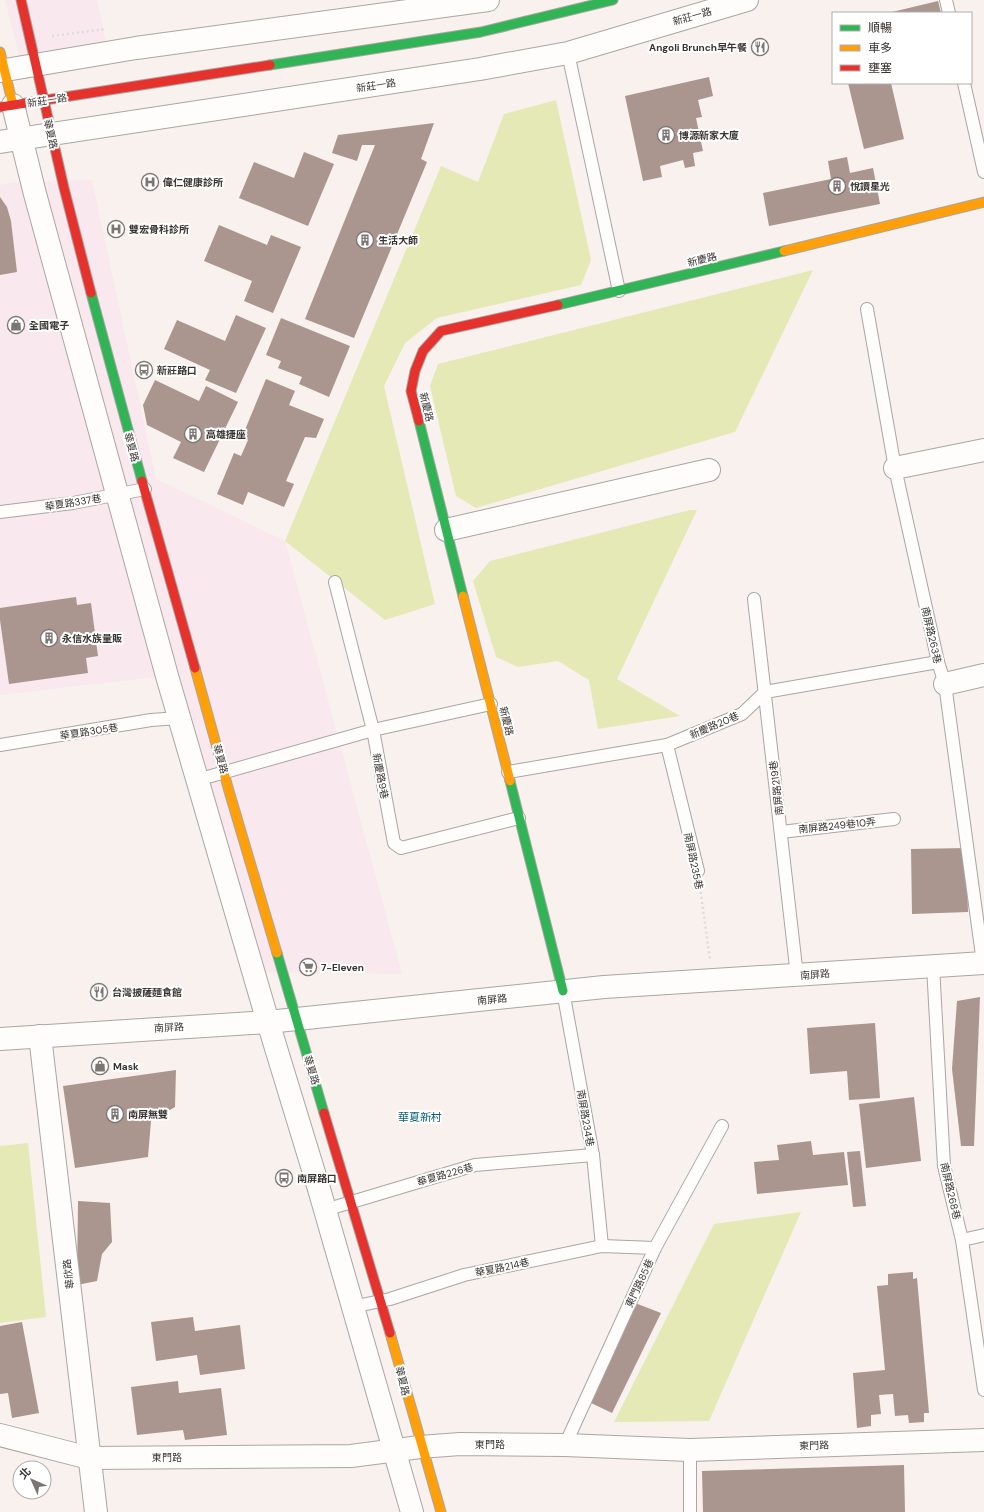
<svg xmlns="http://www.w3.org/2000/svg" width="984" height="1512" viewBox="0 0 984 1512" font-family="'DM Sans','Noto Sans TC',sans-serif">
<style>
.commercial{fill:#f9e8ed}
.green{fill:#e5e9b5}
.building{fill:#aa968f}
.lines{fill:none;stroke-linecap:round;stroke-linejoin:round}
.lane-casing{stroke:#aaa6a3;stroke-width:14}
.street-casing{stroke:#aaa6a3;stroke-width:24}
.fast-casing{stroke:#aaa6a3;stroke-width:11}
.slow-casing{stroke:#aaa6a3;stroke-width:11}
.jam-casing{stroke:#aaa6a3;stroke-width:11}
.path{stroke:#dedcdb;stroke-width:2.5;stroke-dasharray:2 3;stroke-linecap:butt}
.lane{stroke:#fefdfc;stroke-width:12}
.street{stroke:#fefdfc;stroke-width:22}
.fast{stroke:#30b455;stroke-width:9}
.slow{stroke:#ff9f0a;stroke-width:9}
.jam{stroke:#e5322d;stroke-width:9}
.labels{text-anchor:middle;stroke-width:4;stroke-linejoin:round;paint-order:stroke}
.street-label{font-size:10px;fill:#393431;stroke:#fff}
.poi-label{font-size:10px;font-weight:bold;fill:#393431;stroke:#fff;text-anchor:start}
.neighbourhood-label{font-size:11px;fill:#0b6276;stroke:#fff}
</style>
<rect width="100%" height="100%" fill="#f8f1ed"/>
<g class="commercial">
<path d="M5 0H97L106 42 20 58Z"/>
<path d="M92 180 156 479 285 541 402 974 249 972 155 677 0 695V185L17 182Z"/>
</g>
<g class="green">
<path d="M556 100 591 260 581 285 437 318 405 343 384 386 435 604 385 620 285 541 441 166 478 182 504 114Z"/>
<path d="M813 270 735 432 476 508 456 496 430 386 438 364Z"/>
<path d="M690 510H697L617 679 680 716 598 729 589 680 558 661 518 667 496 657 473 581 490 561Z"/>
<path d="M28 1143 46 1317 0 1323V1146Z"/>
<path d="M801 1212 709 1421 614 1422 714 1224Z"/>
</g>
<g class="building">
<path d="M938 1 941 13H892V12Z"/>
<path d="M709 77 713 96 698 100 702 117 696 118 703 151 693 153 695 166 685 168 683 160 660 166 662 177 643 181 625 96Z"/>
<path d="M848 83H891L904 139 864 149Z"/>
<path d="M434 123 421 159 427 162 354 338 305 319 375 145H362L357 161 332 153 338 135Z"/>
<path d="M304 152 334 164 308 226 239 198 254 162 294 178Z"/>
<path d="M847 157 850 173 873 168 880 204 769 226 763 193 831 179 828 161Z"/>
<path d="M0 197 7 207 11 221 17 272 0 275Z"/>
<path d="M219 225 267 245 271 235 301 247 273 313 244 301 252 281 204 261Z"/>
<path d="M236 315 266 328 236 393 205 380 210 370 164 349 177 320 225 341Z"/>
<path d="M281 318 350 346 329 397 299 384 302 377 278 368 281 361 266 355Z"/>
<path d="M266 379 295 391 289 405 324 419 316 438 305 437 286 481 294 484 284 507 248 492 243 505 217 494 234 453 241 456 248 440 242 437Z"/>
<path d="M155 380 199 401 206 386 238 402 204 472 173 458 181 442 147 425 143 405Z"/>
<path d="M76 597 77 605 91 603 98 656 86 658 88 673 9 684 0 620V608Z"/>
<path d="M966 848 968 912 912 914 911 849Z"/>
<path d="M980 997 974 1146H961L952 1069 957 1001Z"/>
<path d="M875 1023 880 1098 849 1100 847 1071 810 1074 807 1028Z"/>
<path d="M176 1070 175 1107 151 1121 148 1157 75 1168 63 1086Z"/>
<path d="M914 1097 921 1161 866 1168 859 1104Z"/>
<path d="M811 1141 813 1155 844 1152 848 1185 757 1194 754 1162 779 1160 777 1145Z"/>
<path d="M860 1151 866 1206 853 1207 847 1152Z"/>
<path d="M78 1201 110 1203 112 1242 102 1254 97 1281 77 1285Z"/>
<path d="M913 1272V1279L917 1278 929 1413H924V1422L909 1423 908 1415 895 1416 893 1394 879 1395 881 1414 871 1415V1426L857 1428 853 1373 885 1370 877 1286 888 1285V1274Z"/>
<path d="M635 1303 661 1313 612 1413 589 1402Z"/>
<path d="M193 1317 195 1331 240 1325 245 1369 200 1375 197 1355 156 1361 151 1322Z"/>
<path d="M22 1322 39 1413 12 1418 8 1393 0 1394V1326Z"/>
<path d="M178 1381 179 1393 221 1388 227 1435 185 1440 183 1430 137 1435 131 1387Z"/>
<path d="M904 1465 905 1512H703L702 1471Z"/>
</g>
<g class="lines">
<g class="lane-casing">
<g id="lane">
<path d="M946 0 949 13"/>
<path d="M568 53 619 291"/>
<path d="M964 83 984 172"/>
<path d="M867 309 895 468 938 662 945 684 983 963"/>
<path d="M0 512 73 503 145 489"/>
<path d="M335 582 373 730 394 843 401 848 519 818"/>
<path d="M754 599 797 976"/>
<path d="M0 745 151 720 179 718"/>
<path d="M667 745 698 871"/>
<path d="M508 772 667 745 742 714 765 692 938 662"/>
<path d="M197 780 373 730 491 704"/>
<path d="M781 832 894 819"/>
<path d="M933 966 944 1166 962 1240 984 1390"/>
<path d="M563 991 593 1155 602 1246"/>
<path d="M325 1210 475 1165 593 1155"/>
<path d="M962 1240 984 1235"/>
<path d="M352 1307 390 1299 464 1275 602 1246 655 1248"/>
<path d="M565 1445 655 1248 722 1126"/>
<path d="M690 1450V1512"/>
</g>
</g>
<g class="street-casing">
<g id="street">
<path d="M0 71 136 48 488 0"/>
<path d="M13 105 35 194 167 676 268 1022 319 1189 412 1512"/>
<path d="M0 142 480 69 568 53 747 0"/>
<path d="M895 468 984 450"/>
<path d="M446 530 709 470"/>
<path d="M945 684 984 675"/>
<path d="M40 1036 96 1512"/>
<path d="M0 1039 268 1022 604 987 984 963"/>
<path d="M0 1435 89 1458 351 1456 420 1447 460 1444 565 1445 690 1450 984 1440"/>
</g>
</g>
<g class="fast-casing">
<g id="fast">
<path d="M270 65 481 32 613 0"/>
<path d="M91 293 142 481"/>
<path d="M558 305 784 251"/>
<path d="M419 421 463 596"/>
<path d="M510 781 563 991"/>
<path d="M277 953 324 1113"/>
</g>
</g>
<g class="slow-casing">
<g id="slow">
<path d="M0 52 13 105"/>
<path d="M784 251 984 202"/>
<path d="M463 596 510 781"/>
<path d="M195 668 229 791 277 953"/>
<path d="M390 1333 441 1512"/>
</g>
</g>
<g class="jam-casing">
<g id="jam">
<path d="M21 0 64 188 91 293"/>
<path d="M0 107 270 65"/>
<path d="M419 421 411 391 415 371 423 351 441 331 558 305"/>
<path d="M142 481 195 668"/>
<path d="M324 1113 390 1333"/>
</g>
</g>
<g class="path">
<path d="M52 36 106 29"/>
<path d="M700 887 710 960"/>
</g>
<use href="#lane" class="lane"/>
<use href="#street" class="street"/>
<use href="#fast" class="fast"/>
<use href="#slow" class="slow"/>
<use href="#jam" class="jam"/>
</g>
<defs>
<g id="restaurant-ring" transform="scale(0.9)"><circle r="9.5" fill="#fff" stroke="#7c7673" stroke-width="1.5"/><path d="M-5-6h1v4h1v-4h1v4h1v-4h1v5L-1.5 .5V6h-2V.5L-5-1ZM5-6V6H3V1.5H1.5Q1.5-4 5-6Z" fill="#7c7673"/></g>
<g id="building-ring" transform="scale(0.9)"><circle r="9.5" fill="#fff" stroke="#7c7673" stroke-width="1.5"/><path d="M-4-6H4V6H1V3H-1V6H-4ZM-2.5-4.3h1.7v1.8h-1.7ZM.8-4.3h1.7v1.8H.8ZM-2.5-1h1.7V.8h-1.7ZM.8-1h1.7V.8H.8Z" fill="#7c7673"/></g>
<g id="hospital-ring" transform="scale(0.9)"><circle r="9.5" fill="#fff" stroke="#7c7673" stroke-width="1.5"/><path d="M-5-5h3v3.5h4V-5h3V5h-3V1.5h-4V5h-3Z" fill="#7c7673"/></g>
<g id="shop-ring" transform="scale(0.9)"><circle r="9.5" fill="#fff" stroke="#7c7673" stroke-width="1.5"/><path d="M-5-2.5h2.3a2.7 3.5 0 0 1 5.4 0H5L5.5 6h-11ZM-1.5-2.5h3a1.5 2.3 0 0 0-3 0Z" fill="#7c7673"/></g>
<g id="bus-ring" transform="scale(0.9)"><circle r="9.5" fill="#fff" stroke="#7c7673" stroke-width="1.5"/><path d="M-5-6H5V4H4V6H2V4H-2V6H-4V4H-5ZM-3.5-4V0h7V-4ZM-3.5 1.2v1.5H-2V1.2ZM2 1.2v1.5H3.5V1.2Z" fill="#7c7673"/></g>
<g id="supermarket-ring" transform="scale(0.9)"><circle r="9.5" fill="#fff" stroke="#7c7673" stroke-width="1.5"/><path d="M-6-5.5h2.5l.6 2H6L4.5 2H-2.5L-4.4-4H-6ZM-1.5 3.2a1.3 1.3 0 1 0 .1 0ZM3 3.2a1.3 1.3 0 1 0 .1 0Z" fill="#7c7673"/></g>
</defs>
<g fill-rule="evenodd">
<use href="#restaurant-ring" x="760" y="47"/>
<use href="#building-ring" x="666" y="135"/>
<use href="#hospital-ring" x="150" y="182"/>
<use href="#building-ring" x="837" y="186"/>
<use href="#hospital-ring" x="116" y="229"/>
<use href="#building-ring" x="365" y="240"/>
<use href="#shop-ring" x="16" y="325"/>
<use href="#bus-ring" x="144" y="370"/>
<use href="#building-ring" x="193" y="434"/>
<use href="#building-ring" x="49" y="638"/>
<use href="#supermarket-ring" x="308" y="967"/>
<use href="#restaurant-ring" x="99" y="992"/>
<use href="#shop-ring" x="100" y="1066"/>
<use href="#building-ring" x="115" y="1114"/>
<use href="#bus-ring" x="284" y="1178"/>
</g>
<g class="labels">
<g class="street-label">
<text transform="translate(692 16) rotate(-16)" y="4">新莊一路</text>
<text transform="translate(376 85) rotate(-9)" y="4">新莊一路</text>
<text transform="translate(47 100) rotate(-9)" y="4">新莊一路</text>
<text transform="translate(51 134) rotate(77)" y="4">華夏路</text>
<text transform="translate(702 259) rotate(-14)" y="4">新慶路</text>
<text transform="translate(427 407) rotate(76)" y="4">新慶路</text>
<text transform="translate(132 447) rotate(74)" y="4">華夏路</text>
<text transform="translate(73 502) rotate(-9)" y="4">華夏路337巷</text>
<text transform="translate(932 635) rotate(77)" y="4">南屏路263巷</text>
<text transform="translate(507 721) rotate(76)" y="4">新慶路</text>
<text transform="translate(714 725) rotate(-23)" y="4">新慶路20巷</text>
<text transform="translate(89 731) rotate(-9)" y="4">華夏路305巷</text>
<text transform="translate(221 759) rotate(75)" y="4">華夏路</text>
<text transform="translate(381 776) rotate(79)" y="4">新慶路9巷</text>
<text transform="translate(776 788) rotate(-97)" y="4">南屏路219巷</text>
<text transform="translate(837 825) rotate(-6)" y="4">南屏路249巷10弄</text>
<text transform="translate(694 861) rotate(78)" y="4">南屏路235巷</text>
<text transform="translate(815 974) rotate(-5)" y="4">南屏路</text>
<text transform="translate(492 999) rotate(-6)" y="4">南屏路</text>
<text transform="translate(169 1027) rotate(-4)" y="4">南屏路</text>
<text transform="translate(312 1070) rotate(73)" y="4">華夏路</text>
<text transform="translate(586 1118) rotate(80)" y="4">南屏路234巷</text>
<text transform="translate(445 1174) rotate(-16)" y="4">華夏路226巷</text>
<text transform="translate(951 1191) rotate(77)" y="4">南屏路268巷</text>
<text transform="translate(502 1267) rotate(-12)" y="4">華夏路214巷</text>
<text transform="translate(68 1274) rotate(-97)" y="4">華欣路</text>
<text transform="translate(639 1283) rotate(-65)" y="4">東門路85巷</text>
<text transform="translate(403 1381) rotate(76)" y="4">華夏路</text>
<text x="490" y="1448">東門路</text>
<text transform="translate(814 1445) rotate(-2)" y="4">東門路</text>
<text x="167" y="1461">東門路</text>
</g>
<g class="poi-label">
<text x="747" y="51" text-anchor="end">Angoli Brunch早午餐</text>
<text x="679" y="139">博源新家大廈</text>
<text x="163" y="186">偉仁健康診所</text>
<text x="850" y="190">悅讀星光</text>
<text x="129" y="233">雙宏骨科診所</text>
<text x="378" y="244">生活大師</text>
<text x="29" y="329">全國電子</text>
<text x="157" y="374">新莊路口</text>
<text x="206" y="438">高雄捷座</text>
<text x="62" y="642">永信水族量販</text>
<text x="321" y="971">7-Eleven</text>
<text x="112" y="996">台灣披薩麵食館</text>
<text x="113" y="1070">Mask</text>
<text x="128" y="1118">南屏無雙</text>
<text x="297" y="1182">南屏路口</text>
</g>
<g class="neighbourhood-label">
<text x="420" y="1121">華夏新村</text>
</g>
</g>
<rect x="832" y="12" width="140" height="72" fill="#ffffff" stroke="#b0aead"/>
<rect x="840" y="25" width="20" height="6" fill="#30b455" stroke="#b0aead"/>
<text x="868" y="32" font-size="12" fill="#393431">順暢</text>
<rect x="840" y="45" width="20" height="6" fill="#ff9f0a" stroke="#b0aead"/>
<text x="868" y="52" font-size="12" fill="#393431">車多</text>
<rect x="840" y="65" width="20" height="6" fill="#e5322d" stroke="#b0aead"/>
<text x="868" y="72" font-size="12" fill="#393431">壅塞</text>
<g transform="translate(32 1480) rotate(315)"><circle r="19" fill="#ffffff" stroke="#b0aead"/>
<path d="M0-3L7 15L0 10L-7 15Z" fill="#7c7673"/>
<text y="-6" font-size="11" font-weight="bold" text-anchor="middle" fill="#393431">北</text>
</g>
</svg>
